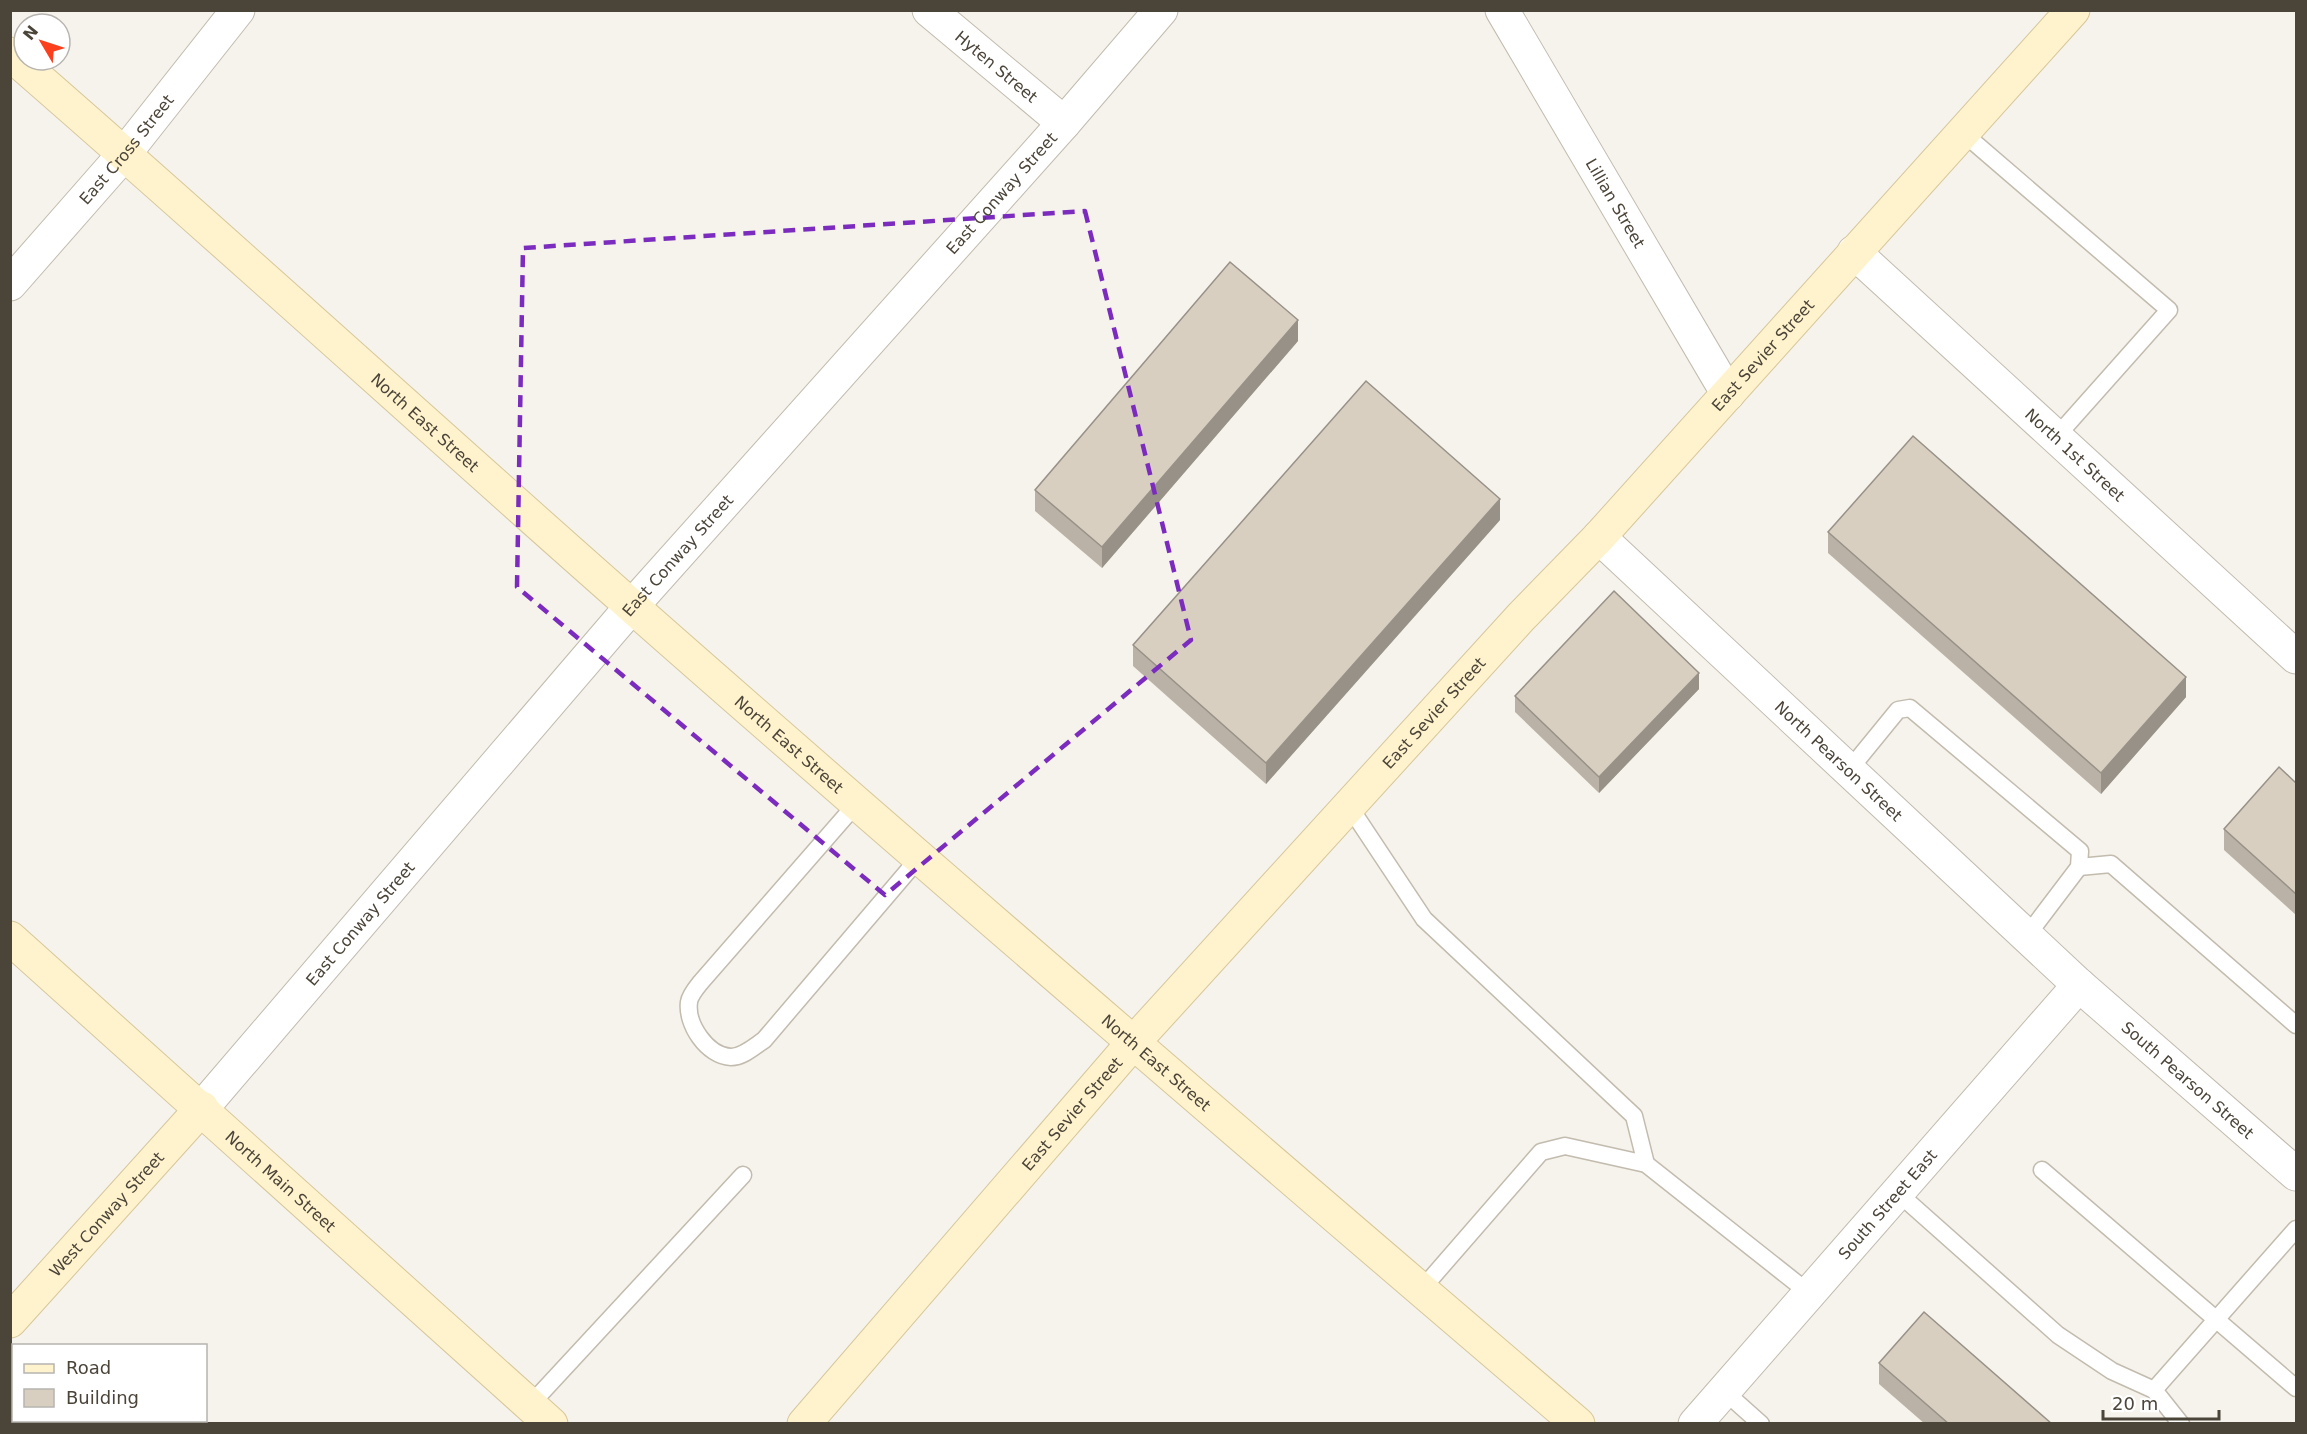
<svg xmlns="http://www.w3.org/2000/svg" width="2307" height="1434" viewBox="0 0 2307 1434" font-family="'DejaVu Sans',sans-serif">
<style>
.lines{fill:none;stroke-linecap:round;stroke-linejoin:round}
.lane-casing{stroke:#c2bbae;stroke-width:19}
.street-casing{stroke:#c2bbae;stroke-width:35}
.secondary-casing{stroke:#d6c79b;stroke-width:35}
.lane{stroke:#fff;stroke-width:16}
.street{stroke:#fff;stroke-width:33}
.secondary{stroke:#fff3cd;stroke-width:33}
.wall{fill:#bab2a6}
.shaded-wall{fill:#979187}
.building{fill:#d8cfc1;stroke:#979187;stroke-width:1.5}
.marked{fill:none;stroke:#7b2cbf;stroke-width:4.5;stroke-dasharray:12 8;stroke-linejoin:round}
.labels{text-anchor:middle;stroke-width:5;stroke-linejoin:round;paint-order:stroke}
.street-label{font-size:16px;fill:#4b4439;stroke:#fff}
</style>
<rect width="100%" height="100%" fill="#f6f3ec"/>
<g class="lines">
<g class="lane-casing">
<g id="lane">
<path d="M1962 132 2169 310 2056 437"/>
<path d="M1849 770 1898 710 1910 708 2080 851 2079 867 2026 937"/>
<path d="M857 803 701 982C697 987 690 995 689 1002 686 1024 707 1056 731 1057 743 1057 755 1046 764 1040L919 858"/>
<path d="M1349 806 1424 919 1634 1116 1646 1164"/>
<path d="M2079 867 2111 864 2296 1025"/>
<path d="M2042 1170 2296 1388"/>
<path d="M1897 1192 2058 1335 2112 1371 2154 1390 2296 1229"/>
<path d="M1421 1290 1541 1152 1565 1146 1646 1164 1809 1293"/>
<path d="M2154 1390 2181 1424"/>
<path d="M1724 1391 1761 1424"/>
<path d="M530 1405 743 1175"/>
</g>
</g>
<g class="street-casing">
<g id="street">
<path id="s1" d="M929 10 1064 123"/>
<path id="s2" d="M1502 10 1728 394"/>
<path id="s3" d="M1854 252 2296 657"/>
<path id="s4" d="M10 284 125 153 238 10"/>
<path id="s5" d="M1599 537 2079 985 2296 1174"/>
<path id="s6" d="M202 1108 632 606 1064 123 1161 10"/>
<path id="s7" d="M1695 1424 2079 985"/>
</g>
</g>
<g class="secondary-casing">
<g id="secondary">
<path id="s8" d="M10 54C221 237 427 426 636 610 947 884 1262 1154 1578 1424"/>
<path id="s9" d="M10 938 551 1424"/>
<path id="s10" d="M10 1321 202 1108"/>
<path id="s11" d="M804 1424 1132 1044 1521 617 1599 537 2073 10"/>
</g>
</g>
<use href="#lane" class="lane"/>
<use href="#street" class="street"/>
<use href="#secondary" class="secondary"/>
</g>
<g class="wall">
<path d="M1298 341 1102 568 1035 511V490Z"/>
<path d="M1500 520 1266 784 1133 666V645Z"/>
<path d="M1828 532 2186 697 2101 794 1828 553Z"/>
<path d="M1699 689 1599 793 1515 712V696Z"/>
<path d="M2296 783V915L2224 850V829Z"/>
<path d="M1879 1363 2052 1424H1925L1879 1384Z"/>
</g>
<g class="shaded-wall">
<path d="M1298 320V341L1102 568V547Z"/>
<path d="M1500 499V520L1266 784V763Z"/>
<path d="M1699 673V689L1599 793V777Z"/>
<path d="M2186 677V697L2101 794V773Z"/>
</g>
<g class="building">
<path d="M1230 262 1298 320 1102 547 1035 490Z"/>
<path d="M1366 381 1500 499 1266 763 1133 645Z"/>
<path d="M1913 436 2186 677 2101 773 1828 532Z"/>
<path d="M1614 591 1699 673 1599 777 1515 696Z"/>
<path d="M2279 767 2296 783V894L2224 829Z"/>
<path d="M1924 1312 2052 1424H1949L1879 1363Z"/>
</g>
<path class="marked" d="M1085 211 1191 640 885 895 517 587 523 248Z"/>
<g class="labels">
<g class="street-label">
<text dy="6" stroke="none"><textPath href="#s1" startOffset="88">Hyten Street</textPath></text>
<text dy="6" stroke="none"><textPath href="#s4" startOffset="178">East Cross Street</textPath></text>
<text dy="6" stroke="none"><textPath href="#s6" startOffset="1215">East Conway Street</textPath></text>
<text dy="6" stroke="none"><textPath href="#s2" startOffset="224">Lillian Street</textPath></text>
<text dy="6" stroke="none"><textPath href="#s11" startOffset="1436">East Sevier Street</textPath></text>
<text dy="6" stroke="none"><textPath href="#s8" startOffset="555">North East Street</textPath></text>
<text dy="6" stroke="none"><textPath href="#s3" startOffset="300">North 1st Street</textPath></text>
<text dy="6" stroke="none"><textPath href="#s6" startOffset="729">East Conway Street</textPath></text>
<text dy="6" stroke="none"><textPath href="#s11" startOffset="950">East Sevier Street</textPath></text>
<text dy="6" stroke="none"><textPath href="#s8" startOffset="1041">North East Street</textPath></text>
<text dy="6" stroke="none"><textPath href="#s5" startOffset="328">North Pearson Street</textPath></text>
<text dy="6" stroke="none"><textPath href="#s6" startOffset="243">East Conway Street</textPath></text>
<text dy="6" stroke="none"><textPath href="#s8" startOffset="1527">North East Street</textPath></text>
<text dy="6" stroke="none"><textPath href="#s5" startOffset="801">South Pearson Street</textPath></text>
<text dy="6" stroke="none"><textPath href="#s11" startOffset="410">East Sevier Street</textPath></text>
<text dy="6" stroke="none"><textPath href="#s9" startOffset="364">North Main Street</textPath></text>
<text dy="6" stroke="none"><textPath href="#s7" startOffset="292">South Street East</textPath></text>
<text dy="6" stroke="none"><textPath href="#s10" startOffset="144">West Conway Street</textPath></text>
</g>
</g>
<rect width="2307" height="1434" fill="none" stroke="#4b4439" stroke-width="24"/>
<rect x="12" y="1344" width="195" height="78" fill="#ffffff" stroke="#b7b4b0" stroke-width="1.5"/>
<rect x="24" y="1364" width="30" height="9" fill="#fff3cd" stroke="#b7b4b0" stroke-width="1.5"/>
<text x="66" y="1374" font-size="18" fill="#4b4439">Road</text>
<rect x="24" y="1389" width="30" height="18" fill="#d8cfc1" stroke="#b7b4b0" stroke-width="1.5"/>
<text x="66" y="1404" font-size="18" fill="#4b4439">Building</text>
<g transform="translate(42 42) rotate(309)"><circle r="28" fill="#ffffff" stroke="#b7b4b0" stroke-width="1.5"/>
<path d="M0-4.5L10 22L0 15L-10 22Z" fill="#fc3f1d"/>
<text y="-9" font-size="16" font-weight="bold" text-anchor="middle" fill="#4b4439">N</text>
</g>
<path d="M2103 1410v9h116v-9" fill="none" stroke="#4b4439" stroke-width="3"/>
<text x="2112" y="1410" font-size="18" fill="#4b4439" stroke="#ffffff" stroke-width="4.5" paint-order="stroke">20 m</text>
</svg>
